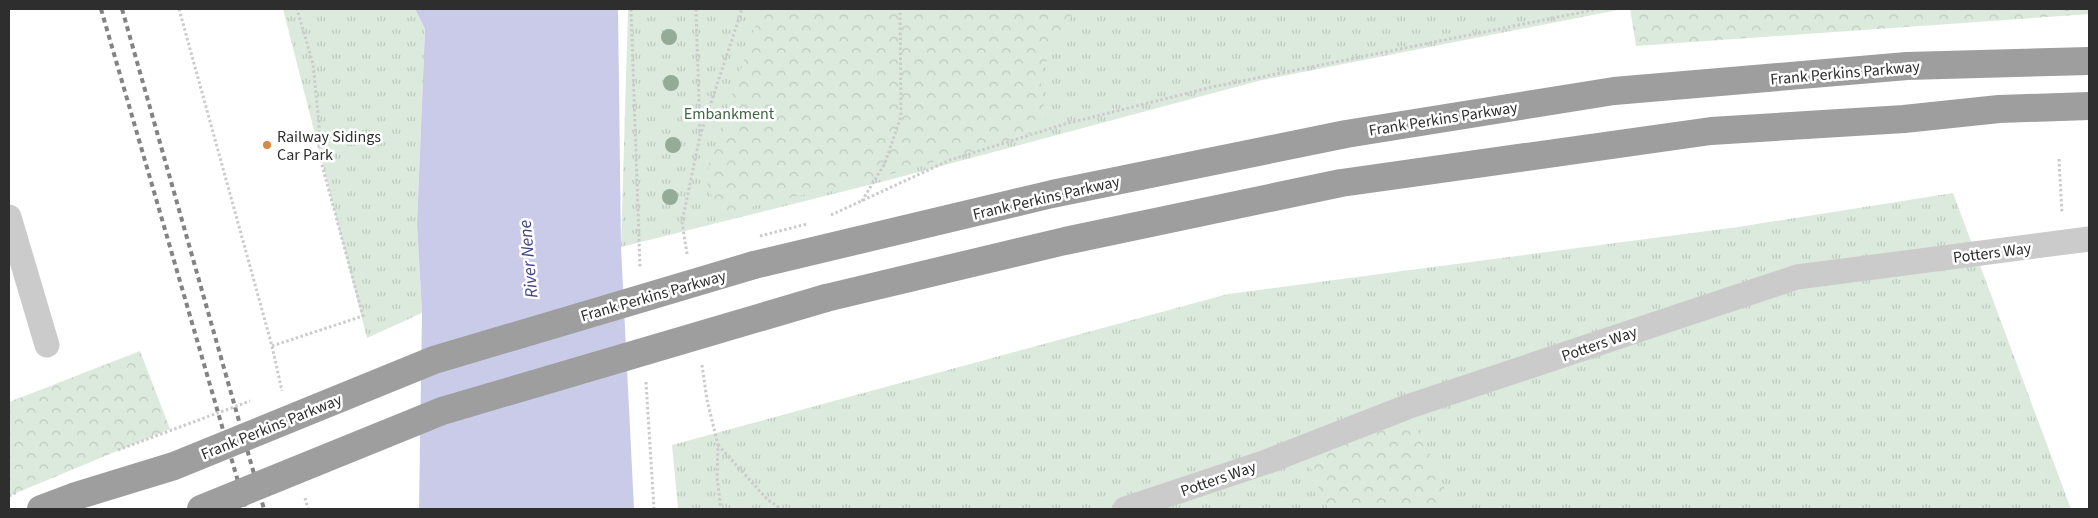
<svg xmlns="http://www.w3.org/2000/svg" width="2098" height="518" viewBox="0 0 2098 518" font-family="'Source Sans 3',sans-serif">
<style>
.grass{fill:url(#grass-tufts)}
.forest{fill:url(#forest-crowns)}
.water{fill:#cacbe9}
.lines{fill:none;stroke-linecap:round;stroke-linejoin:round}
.path{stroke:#cbcbcb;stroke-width:3;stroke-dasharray:2.5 2.5;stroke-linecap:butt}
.minor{stroke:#cbcbcb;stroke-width:25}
.trunk{stroke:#9e9e9e;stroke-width:28}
.rail{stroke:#838383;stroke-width:4;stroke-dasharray:5 4;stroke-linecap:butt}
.path-bridge{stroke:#cbcbcb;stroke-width:3;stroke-dasharray:2.5 2.5;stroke-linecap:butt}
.trunk-bridge{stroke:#9e9e9e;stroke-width:28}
.tree{fill:#95ab98}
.poi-dot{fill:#d88b3c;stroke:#fff;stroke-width:2}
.labels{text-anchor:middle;stroke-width:5;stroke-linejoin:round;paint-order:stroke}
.street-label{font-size:16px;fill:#2e2e2e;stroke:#fff}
.park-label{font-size:16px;fill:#3e6643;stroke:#fff}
.poi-label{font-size:16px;fill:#2e2e2e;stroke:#fff;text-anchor:start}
.water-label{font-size:18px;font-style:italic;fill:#42448a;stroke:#fff}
</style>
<defs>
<pattern id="grass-tufts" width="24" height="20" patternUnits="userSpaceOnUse" patternTransform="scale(1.25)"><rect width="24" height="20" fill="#dceadd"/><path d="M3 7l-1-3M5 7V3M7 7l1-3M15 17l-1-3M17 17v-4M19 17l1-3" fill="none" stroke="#bdc9be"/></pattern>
<pattern id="forest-crowns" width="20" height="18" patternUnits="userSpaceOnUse" patternTransform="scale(1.25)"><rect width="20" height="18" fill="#dceadd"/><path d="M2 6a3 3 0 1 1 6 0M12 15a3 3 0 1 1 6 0" fill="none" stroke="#bdc9be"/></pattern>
</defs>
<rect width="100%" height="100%" fill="#fff"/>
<g class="grass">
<path d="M283 9H415L425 29 417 224 422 313 367 338Z"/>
<path d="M628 9H1635H1623L1262 80 889 180 621 247Z"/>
<path d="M1953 193 2071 509H678L672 445 1228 294 1738 227Z"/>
</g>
<g class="forest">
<path d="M761 9H1075L1040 74 1046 125 1000 144 887 175 718 215 705 176Z"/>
<path d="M1630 9H2089V14L1636 46Z"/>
<path d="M140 351 170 429 9 496V402Z"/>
<path d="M1411 420 1427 447 1453 509H1328L1306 457Z"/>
</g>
<path class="water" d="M415 9H618L621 247 634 509H419L422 313 417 224 425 29Z"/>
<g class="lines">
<g class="path">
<path d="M179 9 272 346 282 391"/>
<path d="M631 9 640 268"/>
<path d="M696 9 700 133"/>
<path d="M2067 11V9"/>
<path d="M2059 159 2062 214"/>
<path d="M862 201 885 163 901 116 900 9"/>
<path d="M831 215 950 160 1065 124 1212 87 1598 9"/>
<path d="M687 254 682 222 700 136 742 9"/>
<path d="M272 346 363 316 319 154V123L313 64 297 9"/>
<path d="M702 365 707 400 718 445 717 478 721 509"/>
<path d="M646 382 654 509"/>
<path d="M718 445 767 499 781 509"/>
<path d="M305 498 308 509"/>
</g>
<g class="minor">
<path d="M9 217 47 345"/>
<path d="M1125 509 1266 462 1407 407 1797 277 2089 239"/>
</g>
<g class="trunk">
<path d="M754 265 1052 194 1346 134 1614 91 1907 66 2089 61"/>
<path d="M826 298 1065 241 1341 183 1711 131 1904 119 1999 109 2089 106"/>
</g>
<g class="rail">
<path d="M101 9 246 509"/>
<path d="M122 9 264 509"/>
</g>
<g class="path-bridge">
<path d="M760 236 807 224"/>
<path d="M118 450 250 401"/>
<path d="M9 496 17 492"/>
</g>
<g class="trunk-bridge">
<path d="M41 509 73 497 174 466 434 360 754 265"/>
<path d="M201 509 442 411 826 298"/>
</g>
</g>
<g class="tree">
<circle cx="669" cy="37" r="8"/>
<circle cx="671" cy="83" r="8"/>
<circle cx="673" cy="145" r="8"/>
<circle cx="670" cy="197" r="8"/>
</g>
<circle class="poi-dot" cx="267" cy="145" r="5"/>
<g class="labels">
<g class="street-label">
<text transform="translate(1845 72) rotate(-5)" y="6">Frank Perkins Parkway</text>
<text transform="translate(1443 118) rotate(-9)" y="6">Frank Perkins Parkway</text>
<text transform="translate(1046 197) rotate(-13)" y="6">Frank Perkins Parkway</text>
<text transform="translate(1992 252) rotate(-7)" y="6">Potters Way</text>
<text transform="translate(653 295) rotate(-16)" y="6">Frank Perkins Parkway</text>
<text transform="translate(1599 343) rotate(-19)" y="6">Potters Way</text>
<text transform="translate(271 426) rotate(-22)" y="6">Frank Perkins Parkway</text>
<text transform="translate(1218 478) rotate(-19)" y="6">Potters Way</text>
</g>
<g class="park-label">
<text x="729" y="119">Embankment</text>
</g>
<g class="poi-label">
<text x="277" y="142">Railway Sidings<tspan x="277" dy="18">Car Park</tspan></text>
</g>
<g class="water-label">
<text transform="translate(528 259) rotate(-95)" y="6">River Nene</text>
</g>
</g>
<rect width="2098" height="518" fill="none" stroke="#2e2e2e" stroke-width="20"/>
</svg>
